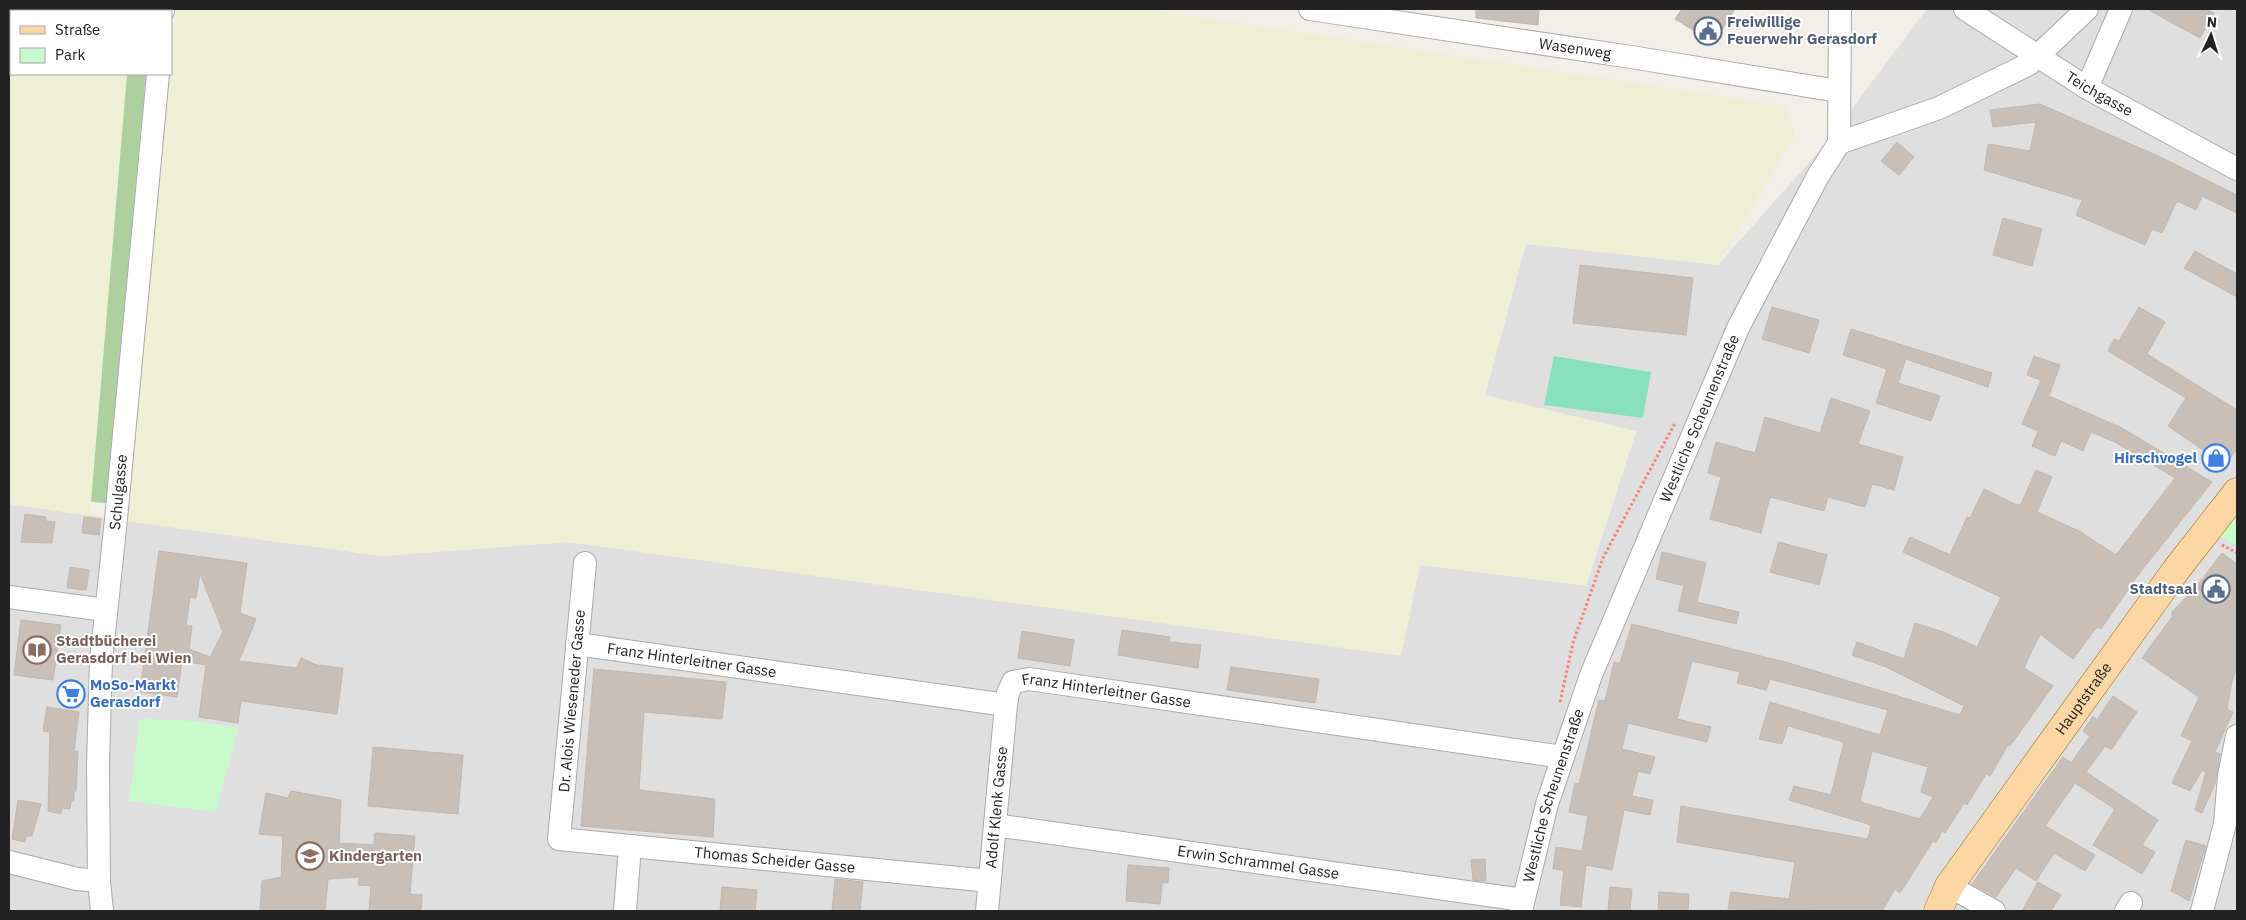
<svg xmlns="http://www.w3.org/2000/svg" width="2246" height="920" viewBox="0 0 2246 920" font-family="'IBM Plex Sans',sans-serif">
<style>
.residential{fill:#e0dfdf}
.farmland{fill:#eef0d5}
.forest{fill:#add19e}
.park{fill:#c8facc}
.pitch{fill:#88e0be}
.building{fill:#c7bfb8;stroke:#c4b6ab;fill-rule:evenodd}
.lines{fill:none;stroke-linecap:round;stroke-linejoin:round}
.minor-casing{stroke:#a9a9a9;stroke-width:24}
.major-casing{stroke:#a06b00;stroke-width:29}
.path{stroke:#fa8072;stroke-width:3;stroke-dasharray:2.5 2.5;stroke-linecap:butt}
.minor{stroke:#fff;stroke-width:22}
.major{stroke:#fcd6a4;stroke-width:28}
.labels{text-anchor:middle;stroke-width:4;stroke-linejoin:round;paint-order:stroke}
.service-label{font-size:15px;font-weight:bold;fill:#4e5e75;stroke:#fff;text-anchor:start}
.street-label{font-size:15px;fill:#222;stroke:#fff}
.shop-label{font-size:15px;font-weight:bold;fill:#366cbe;stroke:#fff;text-anchor:end}
.education-label{font-size:15px;font-weight:bold;fill:#785e54;stroke:#fff;text-anchor:start}
</style>
<rect width="100%" height="100%" fill="#f2efe9"/>
<path class="residential" d="M1927 9H2237V911H9V504L382 556 567 542 1420 565 1586 585 1636 432 1485 395 1526 243 1718 265 1823 147Z"/>
<g class="farmland">
<path d="M9 9H133V11H11V74H127L90 516 9 504Z"/>
<path d="M177 9H1146L1786 106 1795 135 1718 265 1526 244 1485 395 1636 431 1586 586 1420 565 1401 656 567 542 382 556 124 521Z"/>
</g>
<path class="forest" d="M127 74H146L106 503 91 502Z"/>
<g class="park">
<path d="M2237 503V546L2214 533Z"/>
<path d="M140 719 197 721 238 728 216 812 129 801Z"/>
</g>
<path class="pitch" d="M1554 356 1651 372 1643 418 1544 405Z"/>
<g class="building">
<path d="M1476 9H1539L1538 25 1476 18Z"/>
<path d="M1682 9H1735L1714 43 1675 19Z"/>
<path d="M2147 9H2206L2214 13 2200 38Z"/>
<path d="M2040 104 2158 156 2237 195V213L2202 196 2196 210 2177 201 2162 233 2152 229 2145 245 2076 215 2082 200 1984 170 1988 144 2030 151 2036 122 1993 127 1990 110Z"/>
<path d="M1897 142 1914 157 1899 175 1881 161Z"/>
<path d="M2003 218 2042 229 2032 266 1993 255Z"/>
<path d="M2195 251 2237 274V297L2184 268Z"/>
<path d="M1580 265 1693 278 1686 335 1573 323Z"/>
<path d="M1772 307 1819 320 1809 353 1762 339Z"/>
<path d="M2139 307 2165 322 2147 354 2237 410V449L2225 465 2168 426 2186 398 2108 351 2114 339 2119 341Z"/>
<path d="M1851 329 1992 373 1988 387 1906 359 1898 383 1940 396 1931 421 1876 403 1887 369 1843 355Z"/>
<path d="M2034 356 2060 365 2049 396 2122 428 2212 482 2138 575 2101 629 2097 627 2073 659 2040 634 2024 668 2053 686 2010 746 2008 745 1990 776 1986 774 1967 805 1964 803 1945 833 1942 831 1936 843 1933 841 1900 893 1895 889 1882 911 1728 909 1731 892 1789 899 1795 862 1677 842 1681 806 1868 839 1871 825 1789 800 1794 786 1831 795 1844 742 1788 726 1782 744 1759 739 1770 702 1880 735 1888 710 1770 679 1766 690 1737 683 1740 672 1692 661 1677 719 1711 727 1707 742 1628 723 1622 749 1655 757 1650 774 1638 771 1632 796 1653 800 1650 815 1624 810 1612 870 1586 865 1581 907 1560 905 1564 870 1553 869 1556 847 1582 851 1588 816 1569 812 1575 783 1579 784 1599 700 1605 701 1614 662 1620 663 1632 624 1789 663 1960 715 1964 706 1886 667 1852 655 1857 642 1904 659 1915 623 1943 632 1977 647 2001 597 1903 552 1910 537 1950 555 1967 517 1970 518 1984 489 2017 505 2021 504 2036 470 2052 477 2037 512 2079 531 2116 555 2175 478 2115 442 2091 432 2083 451 2061 441 2055 456 2032 446 2038 431 2022 424 2041 380 2027 375ZM1872 751 1928 767 1921 792 1933 797 1920 819 1860 802Z"/>
<path d="M1831 398 1870 411 1858 444 1903 457 1894 490 1872 484 1865 507 1828 497 1824 511 1770 497 1761 533 1710 519 1721 477 1708 473 1716 442 1755 453 1765 417 1820 433Z"/>
<path d="M25 514 46 517 45 521 55 522 52 543 21 542Z"/>
<path d="M84 517 101 519 99 535 82 533Z"/>
<path d="M1779 542 1827 555 1819 585 1770 572Z"/>
<path d="M159 551 247 563 240 613 256 619 239 661 297 668 301 658 317 665 343 668 337 714 241 701 238 723 199 717 206 665 182 661 177 697 140 692ZM200 574 223 632 210 657 189 649 192 626H186L190 597 196 598Z"/>
<path d="M1662 552 1706 563 1697 602 1739 612 1736 624 1678 611 1684 586 1656 579Z"/>
<path d="M2222 553 2237 564V668L2232 681 2227 709 2233 712 2215 752 2220 754 2215 784 2202 813 2195 810 2206 772 2202 770 2190 791 2172 783 2192 741 2181 736 2199 697 2142 658 2172 617V612L2197 586Z"/>
<path d="M70 567 89 570 86 590 67 588Z"/>
<path d="M21 620 61 625 53 680 14 675Z"/>
<path d="M1122 630 1170 637 1169 642 1201 645 1198 668 1118 655Z"/>
<path d="M1022 631 1074 640 1070 666 1018 658Z"/>
<path d="M1231 667 1319 679 1315 703 1227 690Z"/>
<path d="M594 669 726 682 722 719 644 712 639 790 715 799 713 837 581 826Z"/>
<path d="M2113 696 2137 712 2111 750 2105 746 2086 772 2158 820 2142 845 2155 852 2142 874 2093 845 2115 809 2075 783 2045 826 2095 855 2085 871 2054 853 2036 881 2016 868 1996 897 1972 884 2063 757 2071 763 2090 736 2083 731 2093 716 2097 720Z"/>
<path d="M47 707 79 712 74 751H78L76 791H74V801H71L70 809 62 808 61 814 48 811 50 732 43 731Z"/>
<path d="M373 747 463 755 458 814 368 806Z"/>
<path d="M291 791 341 800 339 843 374 845 375 833 415 836 410 894 422 895 421 911H369L371 886 358 885 359 877 328 879 325 911H260L262 881 281 877 283 836 259 834 266 793 288 798Z"/>
<path d="M18 800 41 804 32 836H26L25 842 12 839Z"/>
<path d="M2186 840 2206 846 2189 901 2171 891Z"/>
<path d="M1485 859 1486 881 1473 880 1471 860Z"/>
<path d="M1128 865 1169 868 1168 883H1162L1160 904 1126 901Z"/>
<path d="M835 879 863 882 860 911H832Z"/>
<path d="M2038 882 2061 895 2051 911H2022Z"/>
<path d="M722 887 757 890 755 911H720Z"/>
<path d="M1610 887 1632 889 1630 911H1608Z"/>
<path d="M1659 892 1689 894 1688 911H1658Z"/>
</g>
<g class="lines">
<g class="minor-casing">
<g id="minor">
<path id="s1" d="M1310 9 1631 57 1838 91"/>
<path id="s2" d="M1965 9 2087 88 2237 169"/>
<path d="M163 11V9"/>
<path d="M2087 88 2121 9"/>
<path d="M1839 143 1840 9"/>
<path id="s3" d="M585 563 559 839 990 881"/>
<path d="M9 597 105 610"/>
<path id="s4" d="M577 644 1006 705 1008 693 1013 682 1029 679 1563 757"/>
<path id="s5" d="M995 825 1523 900"/>
<path d="M9 862 77 879 99 881"/>
<path d="M1949 886 1994 911"/>
<path id="s6" d="M102 911 99 881 98 764 101 661 116 519 158 74"/>
<path d="M625 911 630 846"/>
<path id="s7" d="M987 911 1006 705"/>
<path id="s8" d="M1521 911 1547 804 1591 675 1738 328 1818 176 1839 143 1939 108 2029 64 2087 9"/>
<path d="M2126 911 2131 903"/>
<path d="M2202 911 2225 824 2229 776 2237 736"/>
</g>
</g>
<g class="major-casing">
<g id="major">
<path id="s9" d="M1938 911 1949 886 2176 570 2237 492"/>
</g>
</g>
<g class="path">
<path d="M2222 545 2237 553"/>
<path d="M1560 702 1573 643 1603 558 1675 423"/>
</g>
<use href="#minor" class="minor"/>
<use href="#major" class="major"/>
</g>
<defs>
<g id="civic-ring" transform="scale(1.4375)"><circle r="9.5" fill="#fff" stroke="#5c6f8a" stroke-width="1.5"/><path d="M-.6-6.5H3V-4.5H.6V-3L4-1V1h2V6H-6V1h2V-1L-.6-3ZM-1.2 2.5V6h2.4V2.5Z" fill="#5c6f8a"/></g>
<g id="shop-ring" transform="scale(1.4375)"><circle r="9.5" fill="#fff" stroke="#3f7fe0" stroke-width="1.5"/><path d="M-5-2.5h2.3a2.7 3.5 0 0 1 5.4 0H5L5.5 6h-11ZM-1.5-2.5h3a1.5 2.3 0 0 0-3 0Z" fill="#3f7fe0"/></g>
<g id="library-ring" transform="scale(1.4375)"><circle r="9.5" fill="#fff" stroke="#8d6e63" stroke-width="1.5"/><path d="M-6-4Q-3-5.5-.7-3.5V5Q-3 3-6 4ZM6-4Q3-5.5 .7-3.5V5Q3 3 6 4Z" fill="#8d6e63"/></g>
<g id="supermarket-ring" transform="scale(1.4375)"><circle r="9.5" fill="#fff" stroke="#3f7fe0" stroke-width="1.5"/><path d="M-6-5.5h2.5l.6 2H6L4.5 2H-2.5L-4.4-4H-6ZM-1.5 3.2a1.3 1.3 0 1 0 .1 0ZM3 3.2a1.3 1.3 0 1 0 .1 0Z" fill="#3f7fe0"/></g>
<g id="school-ring" transform="scale(1.4375)"><circle r="9.5" fill="#fff" stroke="#8d6e63" stroke-width="1.5"/><path d="M0-5L7-2L0 1L-7-2ZM-4 1L0 2.5L4 1V4Q0 6-4 4Z" fill="#8d6e63"/></g>
</defs>
<g fill-rule="evenodd">
<use href="#civic-ring" x="1708" y="31"/>
<use href="#shop-ring" x="2216" y="458"/>
<use href="#civic-ring" x="2216" y="589"/>
<use href="#library-ring" x="37" y="650"/>
<use href="#supermarket-ring" x="71" y="694"/>
<use href="#school-ring" x="310" y="856"/>
</g>
<g class="labels">
<g class="service-label">
<text x="1727" y="27">Freiwillige<tspan x="1727" dy="17">Feuerwehr Gerasdorf</tspan></text>
<text x="2197" y="594" text-anchor="end">Stadtsaal</text>
</g>
<g class="street-label">
<text dy="5" stroke="none"><textPath href="#s1" startOffset="268">Wasenweg</textPath></text>
<text dy="5" stroke="none"><textPath href="#s2" startOffset="159">Teichgasse</textPath></text>
<text dy="5" stroke="none"><textPath href="#s8" startOffset="525">Westliche Scheunenstraße</textPath></text>
<text dy="5" stroke="none"><textPath href="#s6" startOffset="420">Schulgasse</textPath></text>
<text dy="5" stroke="none"><textPath href="#s4" startOffset="116">Franz Hinterleitner Gasse</textPath></text>
<text dy="5" stroke="none"><textPath href="#s4" startOffset="552">Franz Hinterleitner Gasse</textPath></text>
<text dy="5" stroke="none"><textPath href="#s9" startOffset="258">Hauptstraße</textPath></text>
<text transform="translate(572 701) rotate(-85)" y="5">Dr. Alois Wieseneder Gasse</text>
<text dy="5" stroke="none"><textPath href="#s8" startOffset="120">Westliche Scheunenstraße</textPath></text>
<text dy="5" stroke="none"><textPath href="#s7" startOffset="104">Adolf Klenk Gasse</textPath></text>
<text dy="5" stroke="none"><textPath href="#s3" startOffset="494">Thomas Scheider Gasse</textPath></text>
<text dy="5" stroke="none"><textPath href="#s5" startOffset="266">Erwin Schrammel Gasse</textPath></text>
</g>
<g class="shop-label">
<text x="2197" y="463">Hirschvogel</text>
<text x="90" y="690" text-anchor="start">MoSo-Markt<tspan x="90" dy="17">Gerasdorf</tspan></text>
</g>
<g class="education-label">
<text x="56" y="646">Stadtbücherei<tspan x="56" dy="17">Gerasdorf bei Wien</tspan></text>
<text x="329" y="861">Kindergarten</text>
</g>
</g>
<rect width="2246" height="920" fill="none" stroke="#222222" stroke-width="20"/>
<rect x="10" y="10" width="162" height="65" fill="#ffffff" stroke="#a7a7a7"/>
<rect x="20" y="26" width="25" height="8" fill="#fcd6a4" stroke="#a7a7a7"/>
<text x="55" y="35" font-size="15" fill="#222222">Straße</text>
<rect x="20" y="48" width="25" height="15" fill="#c8facc" stroke="#a7a7a7"/>
<text x="55" y="60" font-size="15" fill="#222222">Park</text>
<g transform="translate(2211 35) rotate(4)" stroke="#ffffff" stroke-width="4" paint-order="stroke">
<path d="M0-4L9 19L0 12L-9 19Z" fill="#222222"/>
<text y="-8" font-size="14" font-weight="bold" text-anchor="middle" fill="#222222">N</text>
</g>
</svg>
